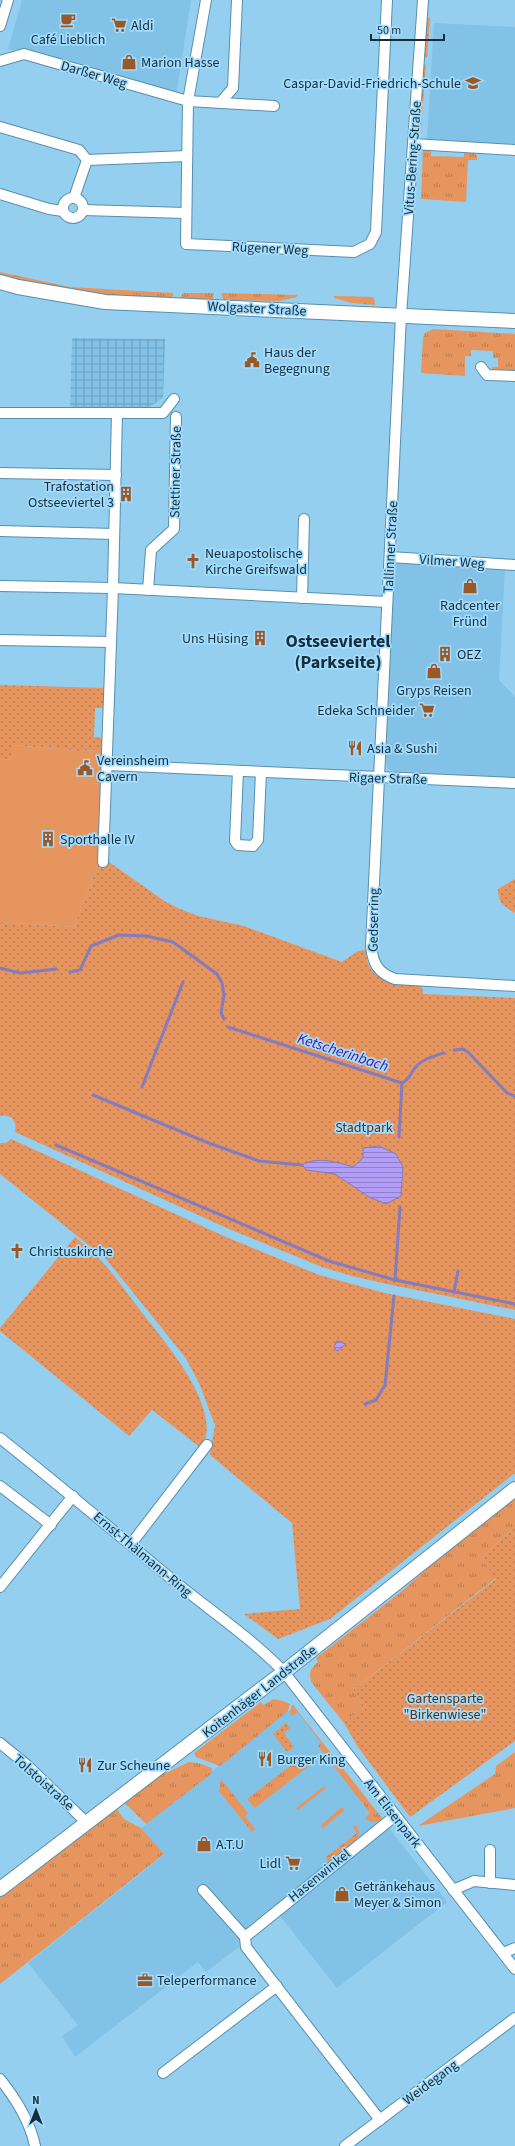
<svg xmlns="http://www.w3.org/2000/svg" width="515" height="2146" viewBox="0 0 515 2146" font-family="'Source Sans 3',sans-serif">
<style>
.built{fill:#81c2e6}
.industrial{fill:url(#industrial-grid)}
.grass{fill:url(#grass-tufts)}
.park{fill:url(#park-dots)}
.pitch{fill:#e7955e}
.water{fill:url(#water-rules);stroke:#837cbe}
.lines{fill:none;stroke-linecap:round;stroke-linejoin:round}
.stream{stroke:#837cbe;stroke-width:3}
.street-casing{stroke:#578fae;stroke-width:12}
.secondary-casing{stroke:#578fae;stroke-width:16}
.street{stroke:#fff;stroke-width:10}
.secondary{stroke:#fff;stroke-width:14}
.labels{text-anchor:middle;stroke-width:3.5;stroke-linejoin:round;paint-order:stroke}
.poi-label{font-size:14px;fill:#162e3a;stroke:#a2dcfe;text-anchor:start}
.street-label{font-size:14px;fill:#162e3a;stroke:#a2dcfe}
.park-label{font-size:14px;fill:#5a2f0f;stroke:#a2dcfe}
.water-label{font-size:15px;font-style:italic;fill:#4a0d96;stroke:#a2dcfe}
.district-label{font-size:18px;font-weight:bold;fill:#162e3a;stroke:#a2dcfe}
</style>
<defs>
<pattern id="industrial-grid" width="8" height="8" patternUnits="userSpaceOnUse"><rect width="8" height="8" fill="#81c2e6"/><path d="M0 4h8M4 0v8" fill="none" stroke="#699ebb"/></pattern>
<pattern id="grass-tufts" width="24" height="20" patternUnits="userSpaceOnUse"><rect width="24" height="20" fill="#e7955e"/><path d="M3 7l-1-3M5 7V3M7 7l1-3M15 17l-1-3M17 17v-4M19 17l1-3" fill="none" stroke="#ba7a4f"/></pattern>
<pattern id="park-dots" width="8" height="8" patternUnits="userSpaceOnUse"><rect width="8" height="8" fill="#e7955e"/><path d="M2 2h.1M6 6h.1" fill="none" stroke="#ba7a4f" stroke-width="1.8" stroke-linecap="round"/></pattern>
<pattern id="water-rules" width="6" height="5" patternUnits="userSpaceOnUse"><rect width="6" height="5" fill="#b29df7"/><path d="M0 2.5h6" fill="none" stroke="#9080c9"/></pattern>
</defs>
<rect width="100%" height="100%" fill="#95cff0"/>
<g class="built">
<path d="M22 0H191L176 96 8 49Z"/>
<path d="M434 23 515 27V144L427 139Z"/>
<path d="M402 562 505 568 499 680 515 697V779L396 772 388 769 385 760 394 568 397 563Z"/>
<path d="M293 1705 447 1902 337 1988 280 1916 206 1972 198 1962 75 2057 62 2036 78 2025 28 1963 164 1855 141 1828 282 1715 288 1711 289 1712Z"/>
</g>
<path class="industrial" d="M72 338 165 339 163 398 148 408 70 407Z"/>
<g class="grass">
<path d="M426 18H430L427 58 423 54Z"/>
<path d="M426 64 421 131 417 130 423 67Z"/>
<path d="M423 149 431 150V156L464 157V151L474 152 477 156V160H468L466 202 421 199Z"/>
<path d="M0 272 70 287 174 293 171 299 92 295 0 278Z"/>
<path d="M183 293H214L213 299H182L180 298Z"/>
<path d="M223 293 297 295V297L279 301 224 300 221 294Z"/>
<path d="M334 296 374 297 375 305 352 303 334 298Z"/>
<path d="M433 329 515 334V373L493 372 492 367H498V358H493V351L471 350V356H465V376L421 373 423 337 425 333Z"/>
<path d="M515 1495V1527L481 1558 496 1578 353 1690 364 1706 344 1723 312 1683C308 1673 310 1669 318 1662L316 1658 402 1591 444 1553Z"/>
<path d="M274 1699 283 1701 290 1704 288 1711 224 1763 220 1766 196 1757 194 1753 261 1702 263 1705Z"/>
<path d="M293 1705 382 1818 379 1822H371L365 1818 370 1813 318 1746 321 1743 298 1712 292 1716 289 1712Z"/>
<path d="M515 1752V1808L418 1826 495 1774 496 1766Z"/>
<path d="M302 1757 309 1766 255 1808 247 1799Z"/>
<path d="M189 1762 198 1763 212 1768 211 1774 146 1824 124 1802 155 1778Z"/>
<path d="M221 1779 248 1813 245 1816 255 1829 252 1832 219 1791Z"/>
<path d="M324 1786 326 1788 298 1810 296 1808Z"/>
<path d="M342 1807 345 1810 323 1828 321 1825Z"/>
<path d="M116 1808 124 1819 141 1828 164 1854 0 1984V1897Z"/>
<path d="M356 1825 359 1831 358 1839 328 1863 326 1857 357 1833 353 1827Z"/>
</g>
<g class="park">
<path d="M0 685 105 688 104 708H95L94 737 103 738V750L77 751 14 745 13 760 0 759Z"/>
<path d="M106 860 166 902 180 909 198 916 244 926 342 962 358 951 366 950C366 984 397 984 422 986L423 994 515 998V1310L387 1284 352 1276 322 1267 229 1229 15 1132C17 1122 12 1113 0 1116V922L74 927 98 865Z"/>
<path d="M515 879V913C504 906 498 903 498 889Z"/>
<path d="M11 1139 226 1237 319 1275 385 1293 515 1319V1473L330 1619 278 1639 244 1614 300 1609 292 1523 210 1455 215 1425 199 1383 185 1357 106 1259 0 1174V1143H6Z"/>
<path d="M75 1237C84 1245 94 1253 102 1262 116 1276 127 1294 140 1310 162 1339 226 1410 201 1448L152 1410 129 1436 0 1331V1328Z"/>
<path d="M515 1527V1741L410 1817 358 1747 344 1723 364 1706 353 1690 496 1579 481 1558Z"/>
<path d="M286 1723 290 1728 284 1733 294 1747 287 1752 273 1734Z"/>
</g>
<path class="pitch" d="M14 745 77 751 103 750 98 865 74 927 0 922V759L13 760Z"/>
<g class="water">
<path d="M379 1146 396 1154 403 1167 401 1196 386 1204 369 1197 335 1174 307 1170 302 1165C317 1156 337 1162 353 1167L363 1158V1148Z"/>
<path d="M337 1341 346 1344 337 1351 334 1347Z"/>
</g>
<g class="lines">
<g class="stream">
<path d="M0 968 20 973 56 969"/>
<path d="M70 972 80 970 91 946 119 935 146 936 173 942 217 974 222 983 224 995 221 1013 224 1019"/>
<path d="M228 1027 402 1083C410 1079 410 1074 415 1068 422 1059 434 1056 444 1053"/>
<path d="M454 1050 463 1049 468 1052 507 1093 515 1096"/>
<path d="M142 1087 183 982"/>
<path d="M93 1095 206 1142 259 1161 302 1165"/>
<path d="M399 1137 402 1083"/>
<path d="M56 1145 329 1261 395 1280 515 1304"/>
<path d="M395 1280 400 1207"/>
<path d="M454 1292 458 1271"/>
<path d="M365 1404 376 1400 385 1385 394 1296"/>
</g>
<g class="street-casing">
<g id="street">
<path d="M206 0 188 101 186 244 354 252 370 244 376 232 387 0"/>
<path d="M423 0 401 316 371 946C373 964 378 973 395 979L515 986"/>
<path d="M0 26 8 0"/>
<path d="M0 61 24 54 188 101 274 106"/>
<path d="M220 103 233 88 237 0"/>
<path d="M0 127 79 150 87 160 187 156"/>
<path d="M413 144 515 150"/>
<path d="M0 194 49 209 63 211"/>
<circle cx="73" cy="208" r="10"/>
<path d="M74 198 87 160"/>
<path d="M83 210 186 213"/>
<path d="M481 367 487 375 515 376"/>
<path d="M0 413H163L174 399"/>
<path d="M0 473 116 475"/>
<path d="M0 531 114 534"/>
<path d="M390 557 515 565"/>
<path d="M0 586 113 588 387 602"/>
<path d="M148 590 151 550 174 529 176 417"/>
<path d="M302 598 304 519"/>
<path d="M0 640 111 642"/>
<path d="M107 765 515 783"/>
<path d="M238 771 235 841 238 845 253 846 258 840 261 772"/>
<path d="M103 862 113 588 117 413"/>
<path d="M0 1438C59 1485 116 1533 174 1581 211 1611 251 1638 284 1672L515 1969"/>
<path d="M0 1486 51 1525"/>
<path d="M131 1544 207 1445"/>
<path d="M0 1587 73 1496"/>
<path d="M0 1743 28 1766 87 1823"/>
<path d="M490 1883V1850"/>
<path d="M203 1890 245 1937 395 1816"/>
<path d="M453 1890 474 1881 515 1885"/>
<path d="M245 1937 246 1947 380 2120"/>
<path d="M503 1953 515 1948"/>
<path d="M163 2073 277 1986"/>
<path d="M0 2079C16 2099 30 2121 35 2146"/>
<path d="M345 2146 515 2018"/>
</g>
</g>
<g class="secondary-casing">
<g id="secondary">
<path d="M0 282 18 287 105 302 515 321"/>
<path d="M0 1889 284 1672 515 1489"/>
</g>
</g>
<use href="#street" class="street"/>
<use href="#secondary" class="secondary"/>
</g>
<defs>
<g id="cafe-bare" transform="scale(1.2)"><path d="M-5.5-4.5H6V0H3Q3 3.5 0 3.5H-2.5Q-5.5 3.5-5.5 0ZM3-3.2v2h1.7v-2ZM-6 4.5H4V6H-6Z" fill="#9a5827" stroke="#a2dcfe" stroke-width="2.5" paint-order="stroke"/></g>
<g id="supermarket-bare" transform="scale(1.2)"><path d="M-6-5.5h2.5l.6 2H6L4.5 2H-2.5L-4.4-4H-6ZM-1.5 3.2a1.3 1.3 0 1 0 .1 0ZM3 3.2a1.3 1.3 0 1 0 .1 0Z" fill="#9a5827" stroke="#a2dcfe" stroke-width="2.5" paint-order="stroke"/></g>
<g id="shop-bare" transform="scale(1.2)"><path d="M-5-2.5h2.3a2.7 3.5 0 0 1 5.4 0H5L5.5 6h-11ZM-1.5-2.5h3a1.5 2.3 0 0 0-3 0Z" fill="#9a5827" stroke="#a2dcfe" stroke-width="2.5" paint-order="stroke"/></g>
<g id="school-bare" transform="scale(1.2)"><path d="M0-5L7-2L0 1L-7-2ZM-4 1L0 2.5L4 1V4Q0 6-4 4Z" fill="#9a5827" stroke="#a2dcfe" stroke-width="2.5" paint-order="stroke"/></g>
<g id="civic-bare" transform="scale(1.2)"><path d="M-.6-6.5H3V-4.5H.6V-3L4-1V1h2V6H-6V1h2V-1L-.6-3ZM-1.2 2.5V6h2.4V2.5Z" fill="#9a5827" stroke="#a2dcfe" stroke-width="2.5" paint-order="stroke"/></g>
<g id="building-bare" transform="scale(1.2)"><path d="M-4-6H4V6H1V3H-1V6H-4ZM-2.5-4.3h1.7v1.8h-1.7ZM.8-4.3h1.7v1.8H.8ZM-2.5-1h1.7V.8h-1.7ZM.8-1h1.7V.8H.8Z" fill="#9a5827" stroke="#a2dcfe" stroke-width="2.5" paint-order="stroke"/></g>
<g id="church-bare" transform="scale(1.2)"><path d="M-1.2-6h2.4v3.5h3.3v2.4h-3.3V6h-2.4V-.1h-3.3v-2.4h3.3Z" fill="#9a5827" stroke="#a2dcfe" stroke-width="2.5" paint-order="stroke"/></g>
<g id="restaurant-bare" transform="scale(1.2)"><path d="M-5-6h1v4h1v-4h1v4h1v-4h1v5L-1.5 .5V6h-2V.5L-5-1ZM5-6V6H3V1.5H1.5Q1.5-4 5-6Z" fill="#9a5827" stroke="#a2dcfe" stroke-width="2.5" paint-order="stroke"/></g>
<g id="office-bare" transform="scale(1.2)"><path d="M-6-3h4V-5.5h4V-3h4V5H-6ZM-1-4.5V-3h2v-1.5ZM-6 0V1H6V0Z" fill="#9a5827" stroke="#a2dcfe" stroke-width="2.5" paint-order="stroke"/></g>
</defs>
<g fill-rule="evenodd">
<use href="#cafe-bare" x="68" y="20"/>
<use href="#supermarket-bare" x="119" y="25"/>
<use href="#shop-bare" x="129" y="62"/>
<use href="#school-bare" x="473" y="83"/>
<use href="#civic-bare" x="252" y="360"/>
<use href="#building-bare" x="126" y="494"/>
<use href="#church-bare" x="193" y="561"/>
<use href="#shop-bare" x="470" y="586"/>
<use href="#building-bare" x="260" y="638"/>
<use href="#building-bare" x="445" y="654"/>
<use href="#shop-bare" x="434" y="671"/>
<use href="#supermarket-bare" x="427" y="710"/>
<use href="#restaurant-bare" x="355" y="748"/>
<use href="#civic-bare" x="85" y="768"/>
<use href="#building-bare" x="48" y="839"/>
<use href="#church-bare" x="17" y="1251"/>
<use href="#restaurant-bare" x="265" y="1759"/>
<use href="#restaurant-bare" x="85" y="1765"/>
<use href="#shop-bare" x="204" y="1844"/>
<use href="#supermarket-bare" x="293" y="1863"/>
<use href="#shop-bare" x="342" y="1894"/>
<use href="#office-bare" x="145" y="1980"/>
</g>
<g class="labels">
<g class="poi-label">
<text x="131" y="30">Aldi</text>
<text x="68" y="44" text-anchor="middle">Café Lieblich</text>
<text x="141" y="67">Marion Hasse</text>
<text x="461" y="88" text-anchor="end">Caspar-David-Friedrich-Schule</text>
<text x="264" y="357">Haus der<tspan x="264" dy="16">Begegnung</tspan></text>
<text x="114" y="491" text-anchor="end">Trafostation<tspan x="114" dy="16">Ostseeviertel 3</tspan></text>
<text x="205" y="558">Neuapostolische<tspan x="205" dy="16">Kirche Greifswald</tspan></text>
<text x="470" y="610" text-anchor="middle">Radcenter<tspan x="470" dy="16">Fründ</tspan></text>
<text x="248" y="643" text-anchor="end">Uns Hüsing</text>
<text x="457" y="659">OEZ</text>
<text x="434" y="695" text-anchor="middle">Gryps Reisen</text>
<text x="415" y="715" text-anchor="end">Edeka Schneider</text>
<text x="367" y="753">Asia &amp; Sushi</text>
<text x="97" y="765">Vereinsheim<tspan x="97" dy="16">Cavern</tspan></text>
<text x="60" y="844">Sporthalle IV</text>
<text x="29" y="1256">Christuskirche</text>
<text x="277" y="1764">Burger King</text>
<text x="97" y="1770">Zur Scheune</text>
<text x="216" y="1849">A.T.U</text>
<text x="281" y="1868" text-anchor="end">Lidl</text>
<text x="354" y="1891">Getränkehaus<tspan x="354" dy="16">Meyer &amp; Simon</tspan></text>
<text x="157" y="1985">Teleperformance</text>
</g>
<g class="street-label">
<text transform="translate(94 74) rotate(16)" y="5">Darßer Weg</text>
<text transform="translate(412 158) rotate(-86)" y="5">Vitus-Bering-Straße</text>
<text transform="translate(270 248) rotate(3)" y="5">Rügener Weg</text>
<text transform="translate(257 308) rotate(3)" y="5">Wolgaster Straße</text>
<text transform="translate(175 472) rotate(-89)" y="5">Stettiner Straße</text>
<text transform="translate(390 547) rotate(-87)" y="5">Tallinner Straße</text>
<text transform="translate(452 561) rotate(4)" y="5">Vilmer Weg</text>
<text transform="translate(388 778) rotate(2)" y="5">Rigaer Straße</text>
<text transform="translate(373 920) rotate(-89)" y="5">Gedserring</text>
<text transform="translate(143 1554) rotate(40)" y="5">Ernst-Thälmann-Ring</text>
<text transform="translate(259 1691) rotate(-38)" y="5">Koitenhäger Landstraße</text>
<text transform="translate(44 1782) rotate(42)" y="5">Tolstoistraße</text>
<text transform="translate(393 1813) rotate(52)" y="5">Am Elisenpark</text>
<text transform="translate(319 1875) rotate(-39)" y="5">Hasenwinkel</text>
<text transform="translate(430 2082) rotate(-37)" y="5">Weidegang</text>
</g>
<g class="park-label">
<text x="364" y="1132">Stadtpark</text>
<text x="445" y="1703">Gartensparte<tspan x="445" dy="16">"Birkenwiese"</tspan></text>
</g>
<g class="water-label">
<text transform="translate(343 1052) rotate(18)" y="5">Ketscherinbach</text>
</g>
<g class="district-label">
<text x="338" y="647">Ostseeviertel<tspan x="338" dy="21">(Parkseite)</tspan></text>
</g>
</g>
<g transform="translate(36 2110)" stroke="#a2dcfe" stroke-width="3" paint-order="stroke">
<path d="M0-3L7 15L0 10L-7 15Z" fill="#162e3a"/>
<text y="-6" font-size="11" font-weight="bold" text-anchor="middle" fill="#162e3a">N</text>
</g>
<path d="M371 34v6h73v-6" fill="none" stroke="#162e3a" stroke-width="2"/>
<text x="377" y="34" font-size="12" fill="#162e3a" stroke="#a2dcfe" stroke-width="3" paint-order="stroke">50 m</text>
</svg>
